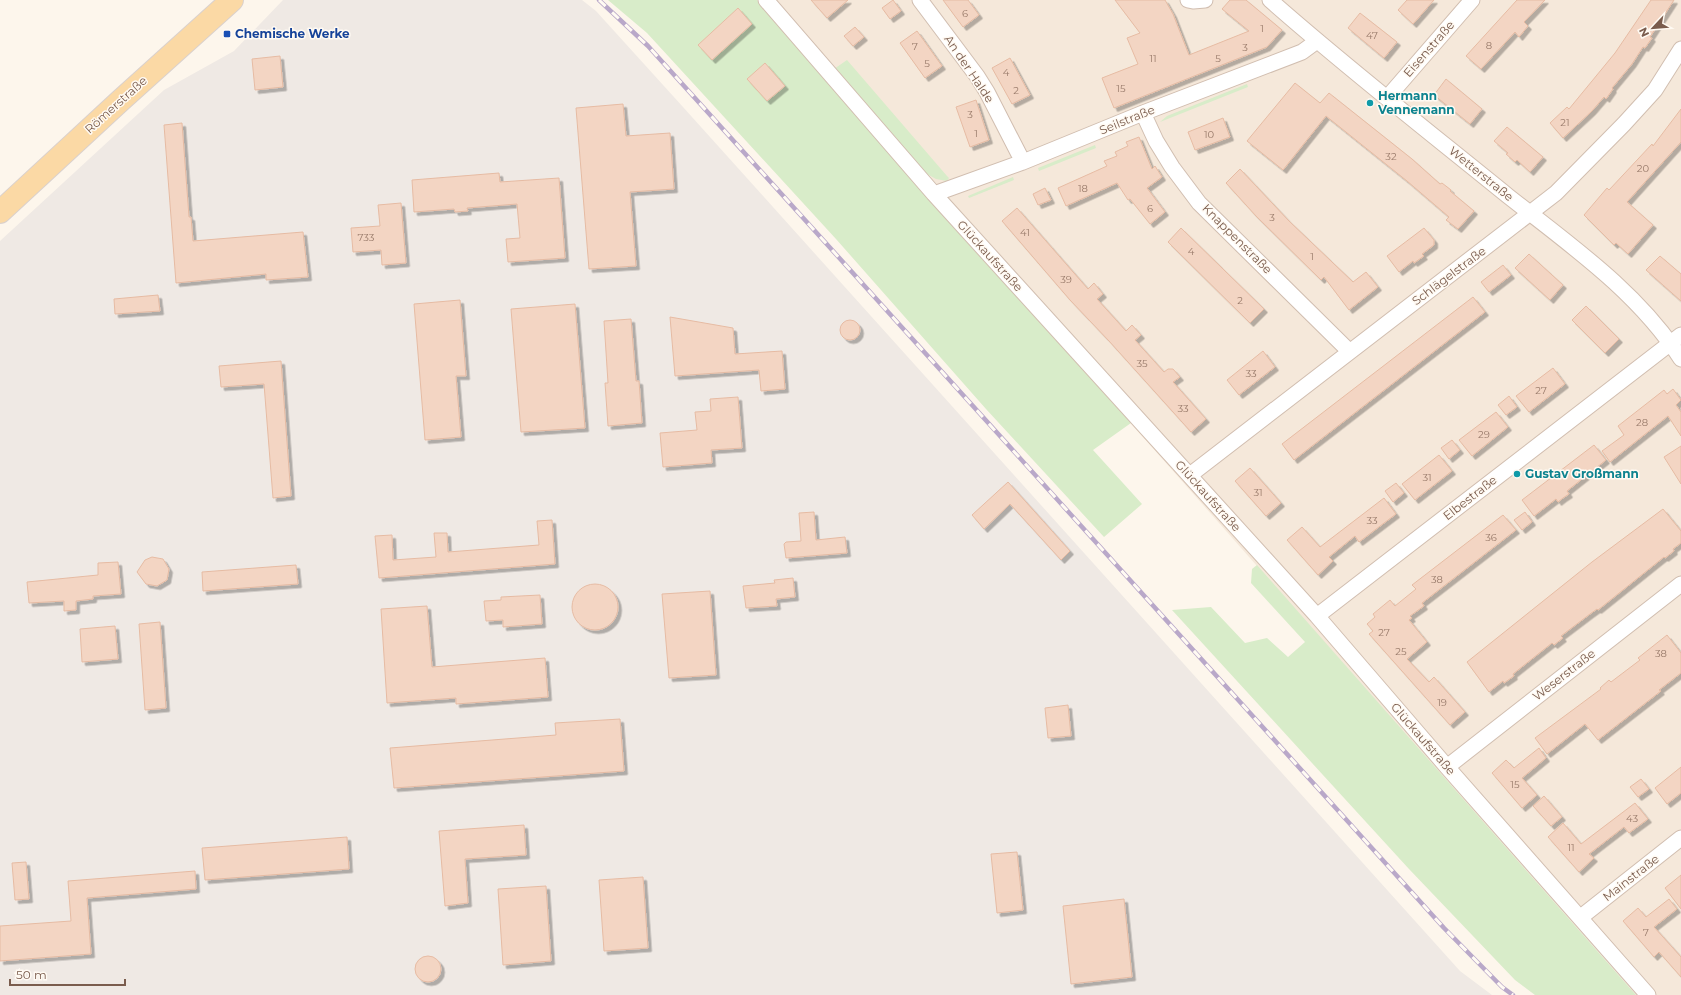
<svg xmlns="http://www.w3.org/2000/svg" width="1681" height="995" viewBox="0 0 1681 995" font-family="Montserrat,sans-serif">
	<defs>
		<filter id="shadow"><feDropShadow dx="3.5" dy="3.5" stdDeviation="0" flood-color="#0004"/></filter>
	</defs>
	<rect width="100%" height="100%" fill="#fdf6ec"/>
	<path fill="#f5e8da" d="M757,0H1681V995H1636Z"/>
	<path fill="#efe9e4" d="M283,0H582L596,11L683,107L1460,971L1492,995H0V241L164,90L234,51Z"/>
	<path fill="#d8ecc9" d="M608,0H757L1131,423L1093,450L1142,504L1104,537L986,409L836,239L647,33Z
		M847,60L947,176L949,178L947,181L936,179L927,174L834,69Z
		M1247,84L1248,87L1160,122L1167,116Z
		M1095,145L1096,148L1039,171L1038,168Z
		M1013,177L1014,180L969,198L968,196Z
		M1257,565L1636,995H1535L1515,980L1409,869L1172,610L1211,607L1245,643L1267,638L1288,657L1305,642L1251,583L1252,569Z"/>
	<path fill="#f3d5c3" stroke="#e6bba3" filter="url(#shadow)" d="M811,0H848L827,18Z
		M893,0L901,11L890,19L882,8Z
		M943,0H968L979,15L963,27Z
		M1115,0H1165L1173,14L1189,55L1249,31L1222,9L1230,0H1246L1282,30L1267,47L1114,108L1102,78L1138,64L1127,38L1140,33Z
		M1407,0H1434L1413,24L1398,10Z
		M1517,0H1545L1524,22L1528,26L1519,37L1515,32L1481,69L1466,56Z
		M1651,0H1674L1650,37L1652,38L1645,48L1643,47L1632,64L1612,88L1613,89L1606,99L1604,97L1592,111L1563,138L1550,123L1567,107L1569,109L1615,53Z
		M738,8L752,24L712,60L698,45Z
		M1360,13L1397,42L1384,58L1348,28Z
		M855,27L864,37L853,46L844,36Z
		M917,31L942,66L925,78L900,43Z
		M280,56L283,87L255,90L252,59Z
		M1010,58L1030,95L1012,104L992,68Z
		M765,63L785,86L767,101L747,79Z
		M1446,79L1482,109L1470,124L1434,95Z
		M1295,83L1320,103L1329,93L1412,159L1440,184L1442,183L1451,190L1450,191L1474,211L1458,229L1446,220L1449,217L1407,181L1326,116L1283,170L1247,141Z
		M976,100L989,140L970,147L956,107Z
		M623,104L626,136L670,133L674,189L630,192L636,266L589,269L576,108Z
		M1681,109V142L1627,202L1653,225L1628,254L1616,243L1614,245L1584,215L1607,188L1609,190L1652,144L1653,146Z
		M1223,118L1230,137L1195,150L1188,132Z
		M182,123L189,217H191L193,241L303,232L308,277L266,280V274L176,283L164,125Z
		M1507,127L1543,157L1530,172L1517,160L1515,162L1506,154L1508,153L1494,141Z
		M1139,137L1152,169L1155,166L1162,177L1147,188L1165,212L1150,224L1130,199L1128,200L1117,183L1066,206L1058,188L1107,166L1104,161L1117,156L1115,152L1128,146L1126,142Z
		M1240,169L1289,221L1353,282L1366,272L1378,287L1349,310L1324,277L1321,280L1256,216L1226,183Z
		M499,173L500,182L559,178L565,258L508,262L506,239L520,238L517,204L467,208L468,211L455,212L454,209L414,212L412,180Z
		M1045,188L1051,200L1038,205L1033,194Z
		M401,203L406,263L382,265L381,250L353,252L351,228L380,226L378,205Z
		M1017,208L1088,289L1094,283L1103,294L1097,299L1126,331L1132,325L1141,335L1135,340L1164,372L1168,369H1173L1180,377L1173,382L1206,419L1191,432L1109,341L1070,300L1002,221Z
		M1181,228L1264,309L1250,323L1168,242Z
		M1424,228L1434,240V245L1422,254L1424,256L1414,263L1413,261L1399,272L1387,256Z
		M1529,254L1563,285L1550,300L1515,268Z
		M1660,256L1681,274V301L1646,270Z
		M1503,265L1511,275L1489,292L1481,282Z
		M158,295L160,311L115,314L114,299Z
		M1473,297L1485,312L1294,460L1282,444Z
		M460,300L466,376H456L461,437L425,440L414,304Z
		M575,304L585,428L521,432L511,309Z
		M1586,306L1619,339L1605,353L1572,320Z
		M670,317L733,328L735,354L782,351L785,389L761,391L759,370L675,376Z
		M631,319L636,381H639L642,423L608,426L605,383H608L604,321Z
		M840 330a10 10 0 1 1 20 0a10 10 0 1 1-20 0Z
		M1263,351L1275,367L1239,395L1227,380Z
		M281,361L291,496L273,498L264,384L221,387L219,366Z
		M1553,368L1565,384L1529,412L1516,396Z
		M1673,389L1681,400L1676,405L1681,412V436L1668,416L1610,462L1602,451L1624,435L1618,426L1664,390L1667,394Z
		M1509,396L1517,407L1506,415L1498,405Z
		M738,397L742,448L711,450L712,463L663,467L660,433L697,430L695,412L711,411L710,399Z
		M1496,412L1508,427L1472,456L1459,440Z
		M1452,440L1460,450L1449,459L1441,448Z
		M1594,445L1606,460L1567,491L1569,494L1563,498L1558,502L1556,499L1534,516L1522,500Z
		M1681,446V484L1664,457Z
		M1439,455L1452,471L1415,500L1402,484Z
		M1250,468L1281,503L1266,516L1235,481Z
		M1008,482L1070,551L1061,560L1010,504L984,529L972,515Z
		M1396,483L1404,493L1393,502L1385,491Z
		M1384,498L1396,514L1359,542L1355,536L1329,557L1333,561L1318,575L1287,540L1302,527L1320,547Z
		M1663,509L1681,531V543L1673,549L1674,551L1665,558L1664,557L1598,610L1597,609L1590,614L1561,636L1563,638L1554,645L1552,643L1513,674L1514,676L1504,683L1503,681L1489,692L1467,662L1592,562Z
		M814,512L816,540L845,537L847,553L786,558L784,544L786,542L801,541L799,513Z
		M1525,512L1532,522L1522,530L1514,520Z
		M1503,515L1516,530L1422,603L1424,606L1410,616L1412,618L1409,620L1427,642L1407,659L1429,682L1434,677L1465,712L1450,725L1369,634L1373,631L1367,624L1375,617L1373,614L1390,600L1395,606L1416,589L1412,585Z
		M552,520L555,564L379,578L375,536L392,535L393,560L436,557L434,533H447L448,552L539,545L537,521Z
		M152,557L163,559L169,569L167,580L157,586L146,584L137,572L145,560Z
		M118,562L121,594L93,596V599L76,601V610L64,611V601L29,603L27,582L98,575V563Z
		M296,565L298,584L203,591L202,572Z
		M793,578L795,597L776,599L777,606L746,608L743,586L775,583L774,580Z
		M572 607a23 23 0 1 1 46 0a23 23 0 1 1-46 0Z
		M710,591L716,675L669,678L662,594Z
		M540,595L542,624L503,627V620L486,621L484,601L501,600V597Z
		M427,606L432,667L545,658L548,697L456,704V698L387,703L381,609Z
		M160,622L166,708L145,710L139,624Z
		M115,626L118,659L82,662L80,629Z
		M1667,635L1681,653V673L1659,690L1661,691L1598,740L1585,724L1547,754L1535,738L1601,689L1600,688L1609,680L1611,682L1640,660L1638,658Z
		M1068,705L1071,736L1048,738L1045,708Z
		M620,719L624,771L394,788L390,748L556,735L555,723Z
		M1539,748L1546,758L1522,778L1537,795L1522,808L1492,773L1506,760L1514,768Z
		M1681,767V793L1667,804L1655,788Z
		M1641,779L1649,789L1638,797L1630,787Z
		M1544,796L1562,817L1551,826L1533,806Z
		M1635,803L1648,819L1629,833L1624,827L1589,854L1594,858L1579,872L1548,837L1563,823L1581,844Z
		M524,825L526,855L465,859L468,903L445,906L439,831Z
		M347,837L349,869L205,880L202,848Z
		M1017,852L1023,910L997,913L991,854Z
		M26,862L29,899L15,900L12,863Z
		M195,871L196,889L87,898L91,954L0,961V926L71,921L68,881Z
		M1681,875V909L1665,888Z
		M643,877L648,948L604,951L599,880Z
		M546,886L551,961L503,965L498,889Z
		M1124,899L1132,977L1071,984L1063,906Z
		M1669,899L1677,909L1654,927L1681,957V977L1659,952L1654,957L1623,921L1638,908L1646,917Z
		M415 969a13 13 0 1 1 26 0a13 13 0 1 1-26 0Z"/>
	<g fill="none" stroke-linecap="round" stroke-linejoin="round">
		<defs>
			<path id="street" d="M766,0L934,194L1317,616L1447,767L1648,995
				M920,0L977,76L987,92L1023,162
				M1188,0L1193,1L1205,0
				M1270,0C1347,68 1428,131 1508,196C1570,245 1638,292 1681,359
				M1387,98L1472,0
				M1143,113L1156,141L1172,167L1199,203L1349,351
				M934,194L1023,162L1143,113L1302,52L1317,41
				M1190,475L1556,193L1624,124L1655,90L1681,49
				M1317,616L1681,335
				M1447,767L1681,584
				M1581,917L1681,838"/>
			<path id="primary" d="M0,212L120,101L232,0"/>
		</defs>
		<use href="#street" stroke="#d1beb0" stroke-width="17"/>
		<use href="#primary" stroke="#dad1cd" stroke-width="24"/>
		<use href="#street" stroke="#fff" stroke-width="15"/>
		<use href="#primary" stroke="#fbd9a5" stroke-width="22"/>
		<defs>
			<path id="rail" d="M599,0L648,46L1444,928L1502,987L1513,995"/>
		</defs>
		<use href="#rail" stroke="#b9a8c9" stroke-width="4.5"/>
		<use href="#rail" stroke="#fffaf3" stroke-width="3" stroke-dasharray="9" stroke-linecap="butt"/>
	</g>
	<rect fill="#1a4fb4" stroke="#fffaf3" stroke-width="1.5" x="223" y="30" width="8" height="8" rx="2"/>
	<g fill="#0f9aa8" stroke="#fffaf3" stroke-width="1.5">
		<circle cx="1370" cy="103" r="4"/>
		<circle cx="1517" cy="474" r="4"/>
	</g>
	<g text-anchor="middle" stroke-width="3" stroke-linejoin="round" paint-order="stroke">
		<g font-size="10" fill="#987a6a">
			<text x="965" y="17">6</text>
			<text x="1262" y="32">1</text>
			<text x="1372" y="39">47</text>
			<text x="1489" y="49">8</text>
			<text x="915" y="50">7</text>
			<text x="1245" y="51">3</text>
			<text x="1153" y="62">11</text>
			<text x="1218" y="62">5</text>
			<text x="927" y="67">5</text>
			<text x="1006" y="76">4</text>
			<text x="1121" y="92">15</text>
			<text x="1016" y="94">2</text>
			<text x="970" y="118">3</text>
			<text x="1565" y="126">21</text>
			<text x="976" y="137">1</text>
			<text x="1209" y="138">10</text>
			<text x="1391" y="160">32</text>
			<text x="1643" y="172">20</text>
			<text x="1083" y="192">18</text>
			<text x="1150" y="212">6</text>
			<text x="1272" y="221">3</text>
			<text x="1025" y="236">41</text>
			<text x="366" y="241">733</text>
			<text x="1191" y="255">4</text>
			<text x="1312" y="260">1</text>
			<text x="1066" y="283">39</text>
			<text x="1240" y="304">2</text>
			<text x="1142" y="367">35</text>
			<text x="1251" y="377">33</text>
			<text x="1541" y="394">27</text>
			<text x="1183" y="412">33</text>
			<text x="1642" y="426">28</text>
			<text x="1484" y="438">29</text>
			<text x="1427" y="481">31</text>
			<text x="1258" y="496">31</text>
			<text x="1372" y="524">33</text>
			<text x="1491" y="541">36</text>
			<text x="1437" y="583">38</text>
			<text x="1384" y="636">27</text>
			<text x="1401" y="655">25</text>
			<text x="1661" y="657">38</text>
			<text x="1442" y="706">19</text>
			<text x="1515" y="788">15</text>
			<text x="1632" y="822">43</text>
			<text x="1571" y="851">11</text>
			<text x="1646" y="936">7</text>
		</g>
		<g font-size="12" font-weight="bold" fill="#164399" stroke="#fffaf3" text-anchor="start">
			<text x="235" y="38">Chemische Werke</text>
		</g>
		<g font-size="12" fill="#7a5c4d" stroke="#fffaf3">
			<text transform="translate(1429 49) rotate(-49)" y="4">Eisenstraße</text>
			<text transform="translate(969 69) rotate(56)" y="4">An der Halde</text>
			<text transform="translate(116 105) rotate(-42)" y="4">Römerstraße</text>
			<text transform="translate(1127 120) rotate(-22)" y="4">Seilstraße</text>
			<text transform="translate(1481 174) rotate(39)" y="4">Wetterstraße</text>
			<text transform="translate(1237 239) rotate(45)" y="4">Knappenstraße</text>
			<text transform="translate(990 256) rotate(48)" y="4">Glückaufstraße</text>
			<text transform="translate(1449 276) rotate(-37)" y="4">Schlägelstraße</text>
			<text transform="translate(1208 496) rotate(48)" y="4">Glückaufstraße</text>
			<text transform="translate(1470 498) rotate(-38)" y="4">Elbestraße</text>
			<text transform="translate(1564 675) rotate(-38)" y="4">Weserstraße</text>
			<text transform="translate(1423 739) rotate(49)" y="4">Glückaufstraße</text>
			<text transform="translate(1631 878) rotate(-38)" y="4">Mainstraße</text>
		</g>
		<g font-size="12" font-weight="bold" fill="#0d838f" stroke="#fffaf3" text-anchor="start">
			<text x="1378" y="100">Hermann<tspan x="1378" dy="14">Vennemann</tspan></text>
			<text x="1525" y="478">Gustav Großmann</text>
		</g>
	</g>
	<g transform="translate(1653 28) rotate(244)" stroke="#fffaf3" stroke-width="3" paint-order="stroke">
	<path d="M0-3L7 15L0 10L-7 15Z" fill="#7a5c4d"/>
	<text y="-6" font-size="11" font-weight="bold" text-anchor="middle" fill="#7a5c4d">N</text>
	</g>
	<path d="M10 979v6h115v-6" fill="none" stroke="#7a5c4d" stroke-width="2"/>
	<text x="16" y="979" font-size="12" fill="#7a5c4d" stroke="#fffaf3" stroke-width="3" paint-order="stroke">50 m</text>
</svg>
